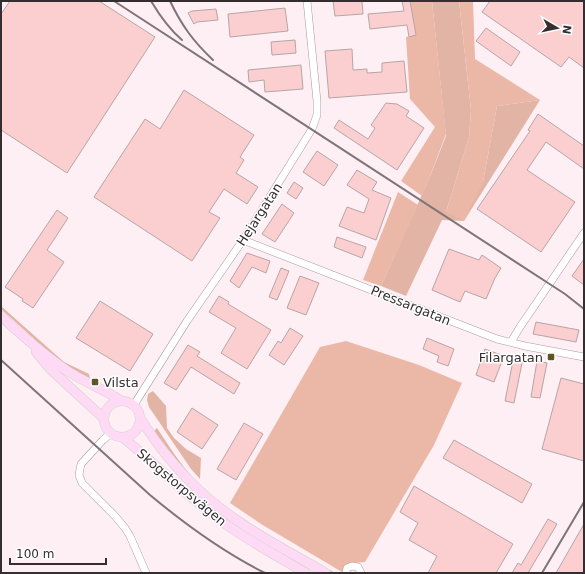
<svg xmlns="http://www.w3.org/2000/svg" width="585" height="574" viewBox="0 0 585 574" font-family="'DejaVu Sans',sans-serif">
	<rect width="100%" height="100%" fill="#feeff4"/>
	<path fill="#e1b4a5" d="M432,1H459L471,110L469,137L446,212L483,182L497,106L540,100L464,221L442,220L406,296L381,286L429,179L446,136Z
		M1,306L64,362L89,374L90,379L89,380L62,363L42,346L1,309Z
		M153,391L166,406L167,428L174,438L186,449L201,458L200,479L191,469L149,407L147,400L148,394Z
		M157,428C169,446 180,464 195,480C204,490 215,498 225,506C260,532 298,551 335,573H331L243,521L202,490L152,433Z"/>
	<path fill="#ebb8a7" d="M410,1H432L446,134L429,179L422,196L401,181L435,127L410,99L406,37L416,35Z
		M459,1H473L475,59L540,100L497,106L483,182L464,221L446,212L469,137L471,110Z
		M398,192L418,205L381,286L363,280Z
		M346,341L419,365L462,383L434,445L365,562C357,563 353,562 345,565L342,572L261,524L230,503L320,347Z"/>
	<path fill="#fbcecf" stroke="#b7a5a5" d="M10,1H99L155,37L67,173L1,130V14Z
		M333,1H362L363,14L335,16Z
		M402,1H410L416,35L409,37L407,25L370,29L368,14L404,11Z
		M490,1H584V68L569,57L561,67L482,12Z
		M285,8L288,31L230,37L228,14Z
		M216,9L218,20L197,22L194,24L188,13L192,11Z
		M486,28L520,52L511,66L476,41Z
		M295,40L296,53L272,55L271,42Z
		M352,49L353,70L367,69V73L382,72V63L404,61L407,92L329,98L325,51Z
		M301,65L303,89L265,92L264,80L249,82L248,70Z
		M184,90L254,135L240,157L244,160L236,173L258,187L247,204L224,189L209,212L220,218L192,261L94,197L145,119L160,129Z
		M386,103L397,104L409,111L406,116L424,128L397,170L334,128L339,120L368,139L375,128L371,125Z
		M538,114L584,146V169L546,142L527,170L575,202L541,252L477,209L530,131L528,130Z
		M317,151L338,165L324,186L303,172Z
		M357,170L377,182L372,190L391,198L376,240L339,226L347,207L364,213L369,199L347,185Z
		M294,182L303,188L296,199L287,193Z
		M282,204L294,213L275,242L262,234Z
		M57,210L68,218L47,250L64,262L33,308L22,301L23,299L5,287Z
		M337,237L366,247L362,258L334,247Z
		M449,249L479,260L482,255L501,268L495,278L486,299L465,291L460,302L432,290Z
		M247,253L270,261L266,273L252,267L239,288L230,281Z
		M584,259V285L572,276Z
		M281,268L289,271L277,300L269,297Z
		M300,276L319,283L306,315L287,308Z
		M219,296L229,302L228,304L271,330L247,369L221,353L236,328L209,312Z
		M100,301L153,334L130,371L76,338Z
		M536,322L579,330L576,342L533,334Z
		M290,328L303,336L284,365L269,355L278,341L281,343Z
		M427,338L454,349L448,366L437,362L439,356L423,349Z
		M188,345L200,352L197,356L240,383L234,394L191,367L176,390L164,383Z
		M485,349L504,356L494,382L476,375Z
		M514,356L523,358L514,403L505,401Z
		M537,361L547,363L540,398L531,397Z
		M561,378L584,384V461L542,449Z
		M192,408L218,425L202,449L177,432Z
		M244,423L263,434L236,480L217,469Z
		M454,440L532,484L522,503L443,458Z
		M414,486L513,544L496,573H428L437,556L409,540L418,523L400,512Z
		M548,519L557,524L528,573H512L518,563L521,565Z
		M584,524V573H556Z"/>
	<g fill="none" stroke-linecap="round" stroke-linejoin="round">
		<defs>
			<path id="minor" d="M243,240L497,339L525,346L584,357
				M511,342L520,327L584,233
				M134,406L137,400L187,321L243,240L312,129L317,115V101L307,1
				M111,433L103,440L81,464L80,469L79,475L82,483L115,516L125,528L130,536L146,573
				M346,573L347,568L352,566L358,567L361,573"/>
			<path id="major" d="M1,316C21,335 41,352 63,368C81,381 102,388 120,400
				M36,352L50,369L98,413L104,419
				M104 419a18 18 0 1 1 36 0a18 18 0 1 1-36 0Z
				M140,418C159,448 182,476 209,499C244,529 286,550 326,573
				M122,437C148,457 172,482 198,503C231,531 268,551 306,573"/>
		</defs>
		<use href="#minor" stroke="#ac9ba1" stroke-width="8"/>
		<use href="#major" stroke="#d3d1d1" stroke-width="10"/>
		<use href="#minor" stroke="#fff" stroke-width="7"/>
		<use href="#major" stroke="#fedaf5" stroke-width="9"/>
		<path stroke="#7f7578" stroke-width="2" d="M114,1L565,294L584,309
			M151,1C160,16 169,29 182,40
			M170,1C182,26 193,41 213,60
			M1,360L150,495C186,525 223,552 265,573
			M542,573L584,502"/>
	</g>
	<g fill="#5e5723" stroke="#fff" stroke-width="1.5">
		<rect x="547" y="353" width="8" height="8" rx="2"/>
		<rect x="91" y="378" width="8" height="8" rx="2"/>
	</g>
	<g text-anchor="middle" stroke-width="3" stroke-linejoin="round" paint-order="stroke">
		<g font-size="13" fill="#352e30" stroke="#fff">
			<text transform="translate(259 214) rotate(-57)" y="5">Hejargatan</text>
			<text transform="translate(411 305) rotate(22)" y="5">Pressargatan</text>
			<text transform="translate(182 487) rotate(40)" y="5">Skogstorpsvägen</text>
		</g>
		<g font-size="13" fill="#352e30" stroke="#fff" text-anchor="end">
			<text x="543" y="362">Filargatan</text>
			<text x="103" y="387" text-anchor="start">Vilsta</text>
		</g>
	</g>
	<rect width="585" height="574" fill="none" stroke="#352e30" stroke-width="4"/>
	<g transform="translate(557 28) rotate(99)" stroke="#ffffff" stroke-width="3" paint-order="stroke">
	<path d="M0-3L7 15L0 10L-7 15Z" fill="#352e30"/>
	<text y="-6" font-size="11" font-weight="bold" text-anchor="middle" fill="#352e30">N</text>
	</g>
	<path d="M10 558v6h96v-6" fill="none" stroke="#352e30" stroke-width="2"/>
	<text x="16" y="558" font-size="12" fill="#352e30" stroke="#ffffff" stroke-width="3" paint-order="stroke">100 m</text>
</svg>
